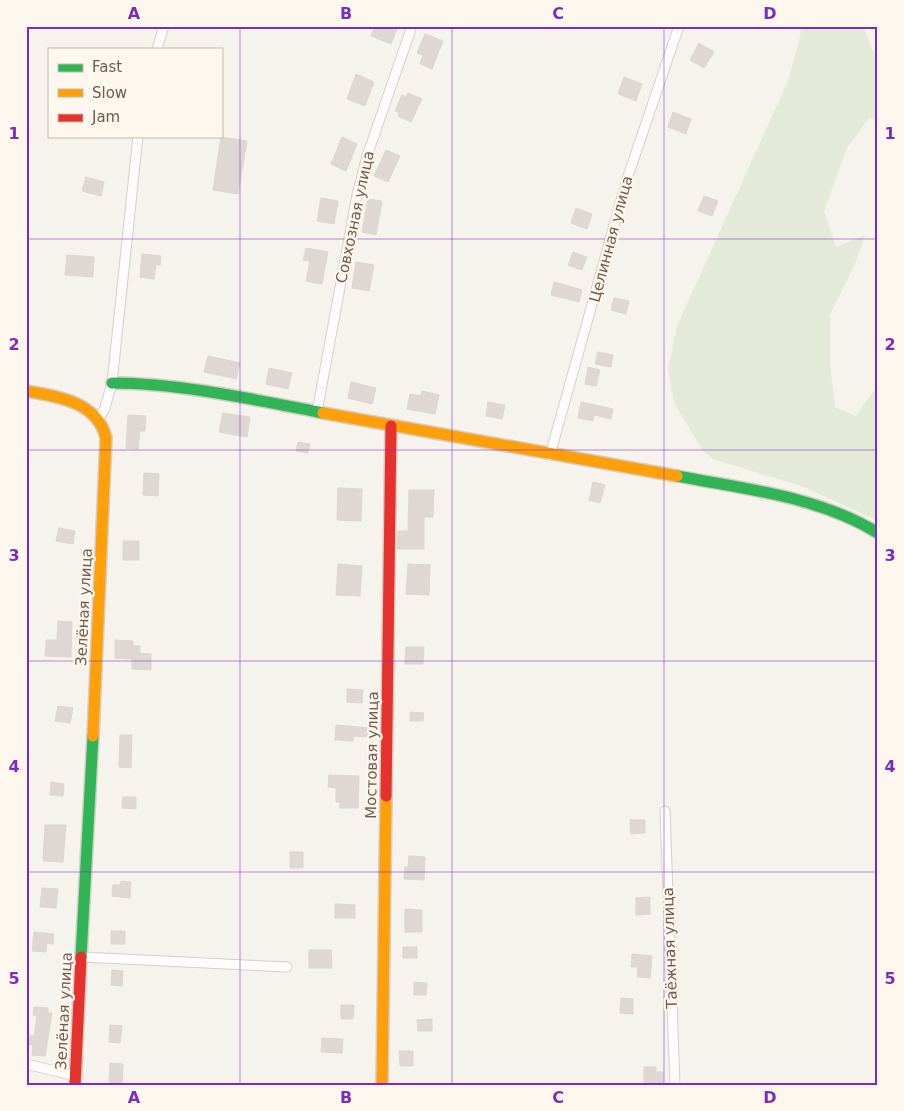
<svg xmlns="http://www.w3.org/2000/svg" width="904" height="1111" viewBox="0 0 904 1111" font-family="'DejaVu Sans',sans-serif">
	<rect width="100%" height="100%" fill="#f6f2ec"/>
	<path fill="#e3ebd8" d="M801,26H863L873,51L878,54V120L869,118L847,148L824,211L836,247L865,235L855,264L830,315V363L835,407L856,416L878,385V521L804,487L713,459L703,451L674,403L668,368L677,326L788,81L800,37Z"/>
	<path fill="#dfd8d2" stroke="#ded5cf" d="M375,26H398L391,44L371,36Z
		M425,34L443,41L432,69L420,64L423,55L417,53Z
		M699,43L714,52L704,68L690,60Z
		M356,74L374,82L365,106L347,99Z
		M624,77L642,84L636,101L618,94Z
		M408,93L422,99L411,122L398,116L399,113L395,111L402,95L406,97Z
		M673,112L691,119L686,134L668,127Z
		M221,137L247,141L238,194L213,190Z
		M342,137L357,144L346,171L331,164Z
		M386,150L400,156L388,182L374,176Z
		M86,177L104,182L101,196L82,191Z
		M704,196L718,201L712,216L698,211Z
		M321,198L338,201L334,224L317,221Z
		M368,199L382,201L376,235L362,232Z
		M576,208L592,214L587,229L571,223Z
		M306,248L328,252L322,284L306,281L310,261L303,260Z
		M573,252L587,257L582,270L568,265Z
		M142,254L161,256L160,265H156L154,279L140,277Z
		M67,255L94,257L93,277L65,275Z
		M356,262L374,265L369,291L352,288Z
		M554,282L582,290L579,302L551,295Z
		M614,298L629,301L626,314L611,310Z
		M598,352L613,355L611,367L595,364Z
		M208,356L240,363L236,379L204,372Z
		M588,367L600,370L596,386L585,384Z
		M269,368L292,373L288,389L266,384Z
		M351,382L376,388L372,404L348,398Z
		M422,391L439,395L435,414L407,409L410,394L421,396Z
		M488,402L505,405L502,419L486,416Z
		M581,402L613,409L611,419L594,415L593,421L578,418Z
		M223,413L250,417L247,437L219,432Z
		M128,415L146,416L145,431H140L138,449L126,448Z
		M298,442L310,444L308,453L296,451Z
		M144,473L159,474L158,496L143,495Z
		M593,482L605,485L600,503L589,500Z
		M338,488L362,489L361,521L337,520Z
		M409,490H434L433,517H424V549H397L398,531H408Z
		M59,528L75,531L73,544L56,541Z
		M123,541H139V560H123Z
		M338,564L362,566L360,596L336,595Z
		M408,564L430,565L429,595L406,594Z
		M58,621L72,622L71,657L45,656L46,640H57Z
		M115,640L133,641V646H140V653L151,654V670L132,669V659L115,658Z
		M406,647H424L423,664H405Z
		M347,689L363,690L362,703L347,702Z
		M58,706L73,708L70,723L55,721Z
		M410,712L424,713L423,721H410Z
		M336,725L369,728L368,737L354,736L353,741L335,740Z
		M120,735H132L131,768L119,767Z
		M329,775L359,776L358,808H340V802H336V788L328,787Z
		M51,782L64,784L63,796L50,795Z
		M123,797H136V809L122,808Z
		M630,820H645V833L631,834Z
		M45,825H66L63,862L43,861Z
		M290,852H303V868H290Z
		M409,856L425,857L424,880L404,879L405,867H408Z
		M121,881L131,882L130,898L112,896L113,885H120Z
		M42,888L58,889L56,908L40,907Z
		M650,897V914L636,915V898Z
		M335,904L355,905V918H335Z
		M405,909L422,910V932H405Z
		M111,931H125V944H111Z
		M34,932L54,934L53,944L47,943L46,952L32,951Z
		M403,947H417V958H403Z
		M309,950H331L332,968H309Z
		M632,954L652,956L650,978L637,977L638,967H631Z
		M112,970L123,971L122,986L111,985Z
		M414,982L427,983L426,995H414Z
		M621,998L633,999V1014L620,1013Z
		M341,1005H354L353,1019H341Z
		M34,1007L48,1008V1013H52L45,1056L32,1055L33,1045H29L30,1036H34L37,1016L33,1015Z
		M432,1019V1031H418L417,1020Z
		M110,1025L122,1026L120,1043L109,1042Z
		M322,1038L343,1039L342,1053L321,1052Z
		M399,1051H413V1066H400Z
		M110,1063L123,1064L122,1085H109Z
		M644,1067H656V1072H663V1084L644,1085Z"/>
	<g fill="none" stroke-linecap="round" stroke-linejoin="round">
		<defs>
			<path id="street" d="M157,49L164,26
				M317,412L357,195L367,156L412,26
				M98,420L105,408L112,383L138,136
				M550,455L627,179L679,26
				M665,811L675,1085
				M82,957L287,967
				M26,1064L76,1076"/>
			<path id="fast" d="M112,383C180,383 256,400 323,413
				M677,476C744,489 818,496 878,533
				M81,957L93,736"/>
			<path id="slow" d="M26,391C57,396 98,402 106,438L93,736
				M323,413L677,476
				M382,1085L386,796"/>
			<path id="jam" d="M386,796L391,426
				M75,1085L81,957"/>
		</defs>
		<use href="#street" stroke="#d5cfca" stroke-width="11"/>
		<use href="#fast" stroke="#d4cec8" stroke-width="14"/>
		<use href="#slow" stroke="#d4cec8" stroke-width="14"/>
		<use href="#jam" stroke="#d4cec8" stroke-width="14"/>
		<use href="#street" stroke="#fefdfc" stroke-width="9"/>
		<use href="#fast" stroke="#30b455" stroke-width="11"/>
		<use href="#slow" stroke="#ff9f0a" stroke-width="11"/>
		<use href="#jam" stroke="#e5322d" stroke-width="11"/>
	</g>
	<path fill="none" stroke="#7b2cbf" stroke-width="1" stroke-opacity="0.55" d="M240,26V1085M452,26V1085M664,26V1085M26,239H878M26,450H878M26,661H878M26,872H878"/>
	<g text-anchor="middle" stroke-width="4.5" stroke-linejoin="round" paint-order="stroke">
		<g font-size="15" fill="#705b4f" stroke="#fdf7ee">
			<text transform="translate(355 217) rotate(-78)" y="5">Совхозная улица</text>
			<text transform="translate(611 239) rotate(-75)" y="5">Целинная улица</text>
			<text transform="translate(84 607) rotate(-87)" y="5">Зелёная улица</text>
			<text transform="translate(372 755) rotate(-89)" y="5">Мостовая улица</text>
			<text transform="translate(670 948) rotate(-92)" y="5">Таёжная улица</text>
			<text transform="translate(64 1011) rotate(-87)" y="5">Зелёная улица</text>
		</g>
	</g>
	<rect width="904" height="1111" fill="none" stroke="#fdf7ee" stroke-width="55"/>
	<rect x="48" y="48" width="175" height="90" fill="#fdf7ee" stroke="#c5b9ae"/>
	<rect x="58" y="64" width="25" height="8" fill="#30b455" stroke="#c5b9ae"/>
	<text x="92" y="72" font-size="15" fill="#705b4f">Fast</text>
	<rect x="58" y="89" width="25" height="8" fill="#ff9f0a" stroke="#c5b9ae"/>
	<text x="92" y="98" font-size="15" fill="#705b4f">Slow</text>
	<rect x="58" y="114" width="25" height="8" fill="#e5322d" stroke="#c5b9ae"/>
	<text x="92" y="122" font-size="15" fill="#705b4f">Jam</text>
	<rect x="28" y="28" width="848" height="1056" fill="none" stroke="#7b2cbf" stroke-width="2"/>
	<g font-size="16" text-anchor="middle" font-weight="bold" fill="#7b2cbf">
		<text x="134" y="19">A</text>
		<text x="346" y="19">B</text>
		<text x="558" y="19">C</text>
		<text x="770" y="19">D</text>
		<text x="14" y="139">1</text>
		<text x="890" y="139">1</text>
		<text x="14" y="350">2</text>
		<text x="890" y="350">2</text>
		<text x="14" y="561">3</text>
		<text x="890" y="561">3</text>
		<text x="14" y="772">4</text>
		<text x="890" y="772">4</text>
		<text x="14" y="984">5</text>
		<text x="890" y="984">5</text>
		<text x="134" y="1103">A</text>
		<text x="346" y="1103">B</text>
		<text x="558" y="1103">C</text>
		<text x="770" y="1103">D</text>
	</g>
</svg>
